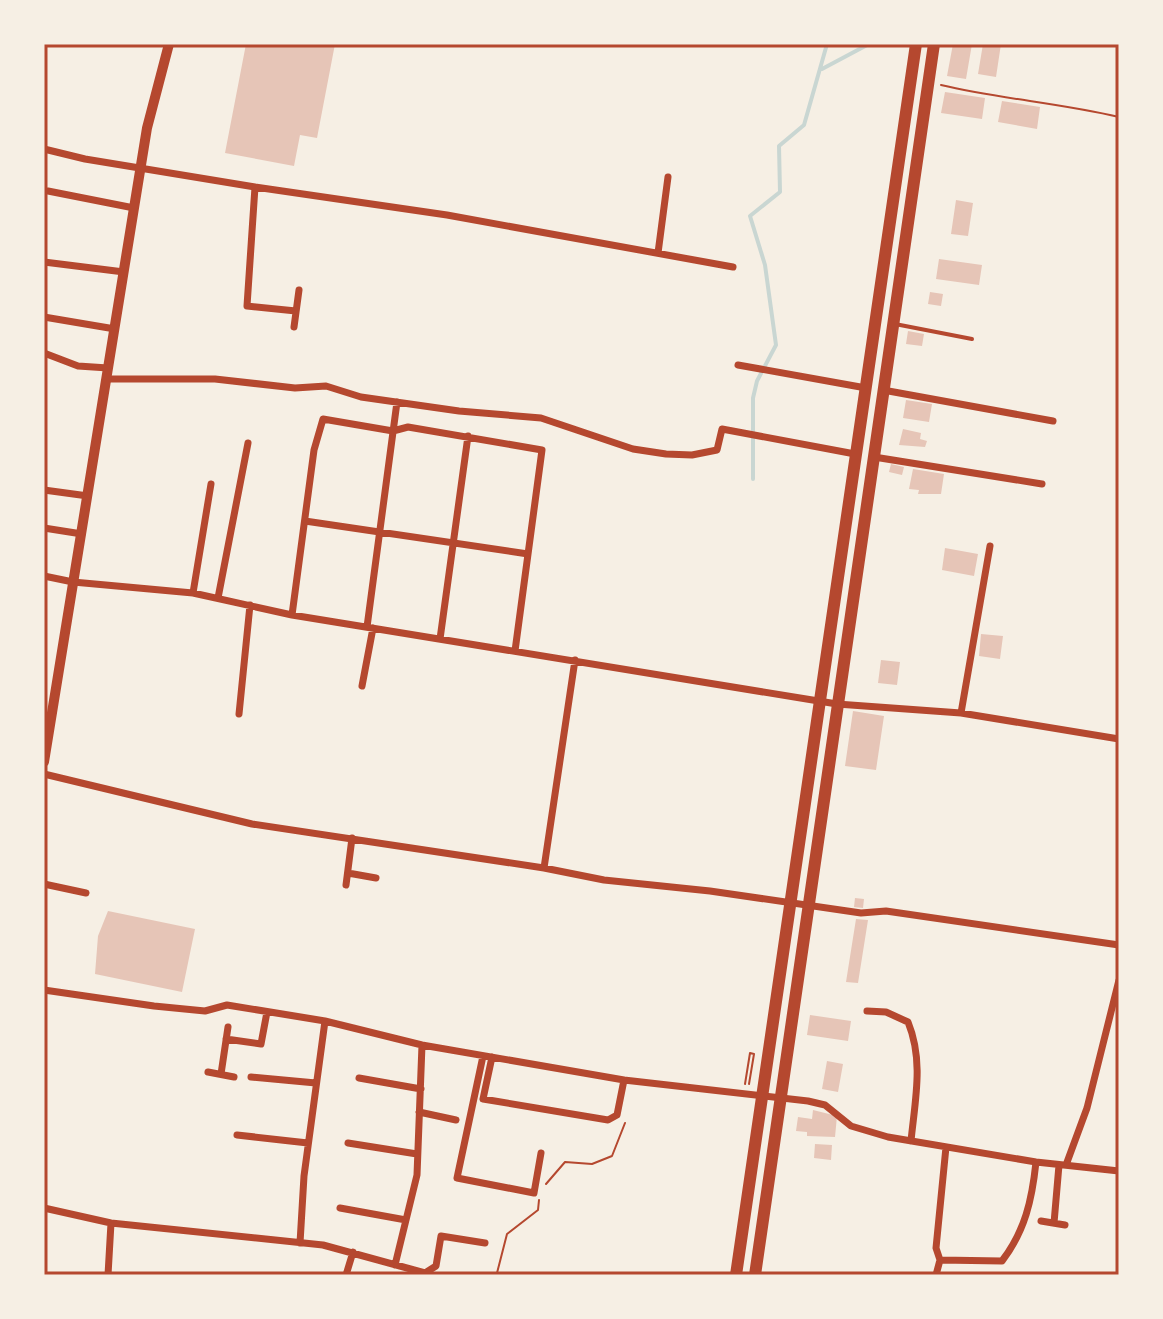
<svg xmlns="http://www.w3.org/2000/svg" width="1163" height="1319" viewBox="0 0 1163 1319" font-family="Ubuntu,sans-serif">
	<rect width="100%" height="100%" fill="#f6efe4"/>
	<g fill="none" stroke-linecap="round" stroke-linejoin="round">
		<path stroke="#c9d6d2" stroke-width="4" d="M822,69L869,44
			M753,479V398L757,381L776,345L765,265L750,216L780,192L779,146L804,125L827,44"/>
	</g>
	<path fill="#e6c5b7" d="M246,44H335L317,138L300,135L294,166L225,153Z
		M953,44H972L966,79L947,76Z
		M983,44H1001L996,77L978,74Z
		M945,92L985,98L982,119L941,113Z
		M1002,101L1040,107L1037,129L998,122Z
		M956,200L973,203L968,236L951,234Z
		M939,259L982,265L979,285L936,279Z
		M930,292L943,294L941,306L928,304Z
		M908,331L924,334L922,346L906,344Z
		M906,400L932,404L929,422L903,418Z
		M903,429L921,433L920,439L927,441L925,447L899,445Z
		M891,464L904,467L902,475L889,472Z
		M913,469L944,474L941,494H918L919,490L909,489Z
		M945,548L978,554L974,576L942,570Z
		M981,634L1003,636L1000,659L979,656Z
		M881,660L900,662L897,685L878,683Z
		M853,711L884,716L876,770L845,766Z
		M855,898L864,899L863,908L854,907Z
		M108,911L195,929L182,992L95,974L98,936Z
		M856,919L868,920L858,983L846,982Z
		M810,1015L851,1021L848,1041L807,1035Z
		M827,1061L843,1064L838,1092L822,1089Z
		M813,1110L837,1116L835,1137L807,1136V1132L796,1131L798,1117L812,1119Z
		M815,1144L832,1145L831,1160L814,1158Z"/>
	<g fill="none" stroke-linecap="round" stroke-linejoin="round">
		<path stroke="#b5482f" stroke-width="2" d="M941,85C1000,99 1060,103 1119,117
			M745,1084L750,1053L754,1054L749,1084
			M546,1184L565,1162L592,1164L612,1156L625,1123
			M441,1275L497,1273L507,1234L538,1210L539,1200"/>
		<path stroke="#b5482f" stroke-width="4" d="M895,324L972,339"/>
		<path stroke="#b5482f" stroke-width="7" d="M44,149L85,159L255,187L247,306L296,311
			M255,187L447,215L733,267
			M48,191L134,208
			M658,253L668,177
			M44,262L124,272
			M44,317L115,329
			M294,327L299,290
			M44,353L78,366L108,368
			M738,365L866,388
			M107,379H215L295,388L326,386L361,397L459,411L541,418L633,449L666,454L692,455L717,450L722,429L855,454
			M883,390L1053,421
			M874,457L1042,484
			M44,490L88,496
			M305,521L528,554
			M44,528L82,534
			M44,576L73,582L193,593L292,615L837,704L961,713L1119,739
			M193,593L211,484
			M218,598L248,443
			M292,615L314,450L323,419L393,431L408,427L542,450L515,651
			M367,627L397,402
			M440,639L468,436
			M362,686L373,628
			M961,713L990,546
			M239,714L250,605
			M44,774L252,824L544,868L604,880L710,891L861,913L886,911L1119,945
			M544,868L575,660
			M348,873L376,878
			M44,884L86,893
			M346,885L352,838
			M44,990L154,1006L205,1011L227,1005L325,1021L422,1045L624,1080L808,1101L825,1105L851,1126L888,1137L1036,1162L1119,1171
			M867,1011L886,1012L908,1022C924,1061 915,1100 911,1141
			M226,1039L261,1044L267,1012
			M483,1056L457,1178L534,1193L541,1153
			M492,1057L483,1099L608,1120L617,1115L624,1080
			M208,1072L234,1077
			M221,1074L228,1027
			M251,1077L316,1083
			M359,1078L421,1089
			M419,1112L456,1120
			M237,1135L308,1143
			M348,1143L417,1154
			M1066,1165L1087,1108L1119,980
			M44,1208L111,1223L323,1245L425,1273L436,1266L441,1236L485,1243
			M340,1208L406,1220
			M1041,1221L1065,1225
			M1054,1223L1059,1165
			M300,1243L304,1176L325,1021
			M940,1260L936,1248L946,1147
			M395,1265L417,1175L422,1045
			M108,1275L111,1223
			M346,1275L353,1252
			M936,1275L940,1260L1002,1261C1025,1231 1032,1200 1036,1162"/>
		<path stroke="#b5482f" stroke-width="10" d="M44,762L147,128L169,44"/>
		<path stroke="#b5482f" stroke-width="12" d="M736,1275L916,44
			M755,1275L934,44"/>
	</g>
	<rect width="1163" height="1319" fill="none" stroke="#f6efe4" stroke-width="92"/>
	<rect x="46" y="46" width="1071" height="1227" fill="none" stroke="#b5482f" stroke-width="3"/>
</svg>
